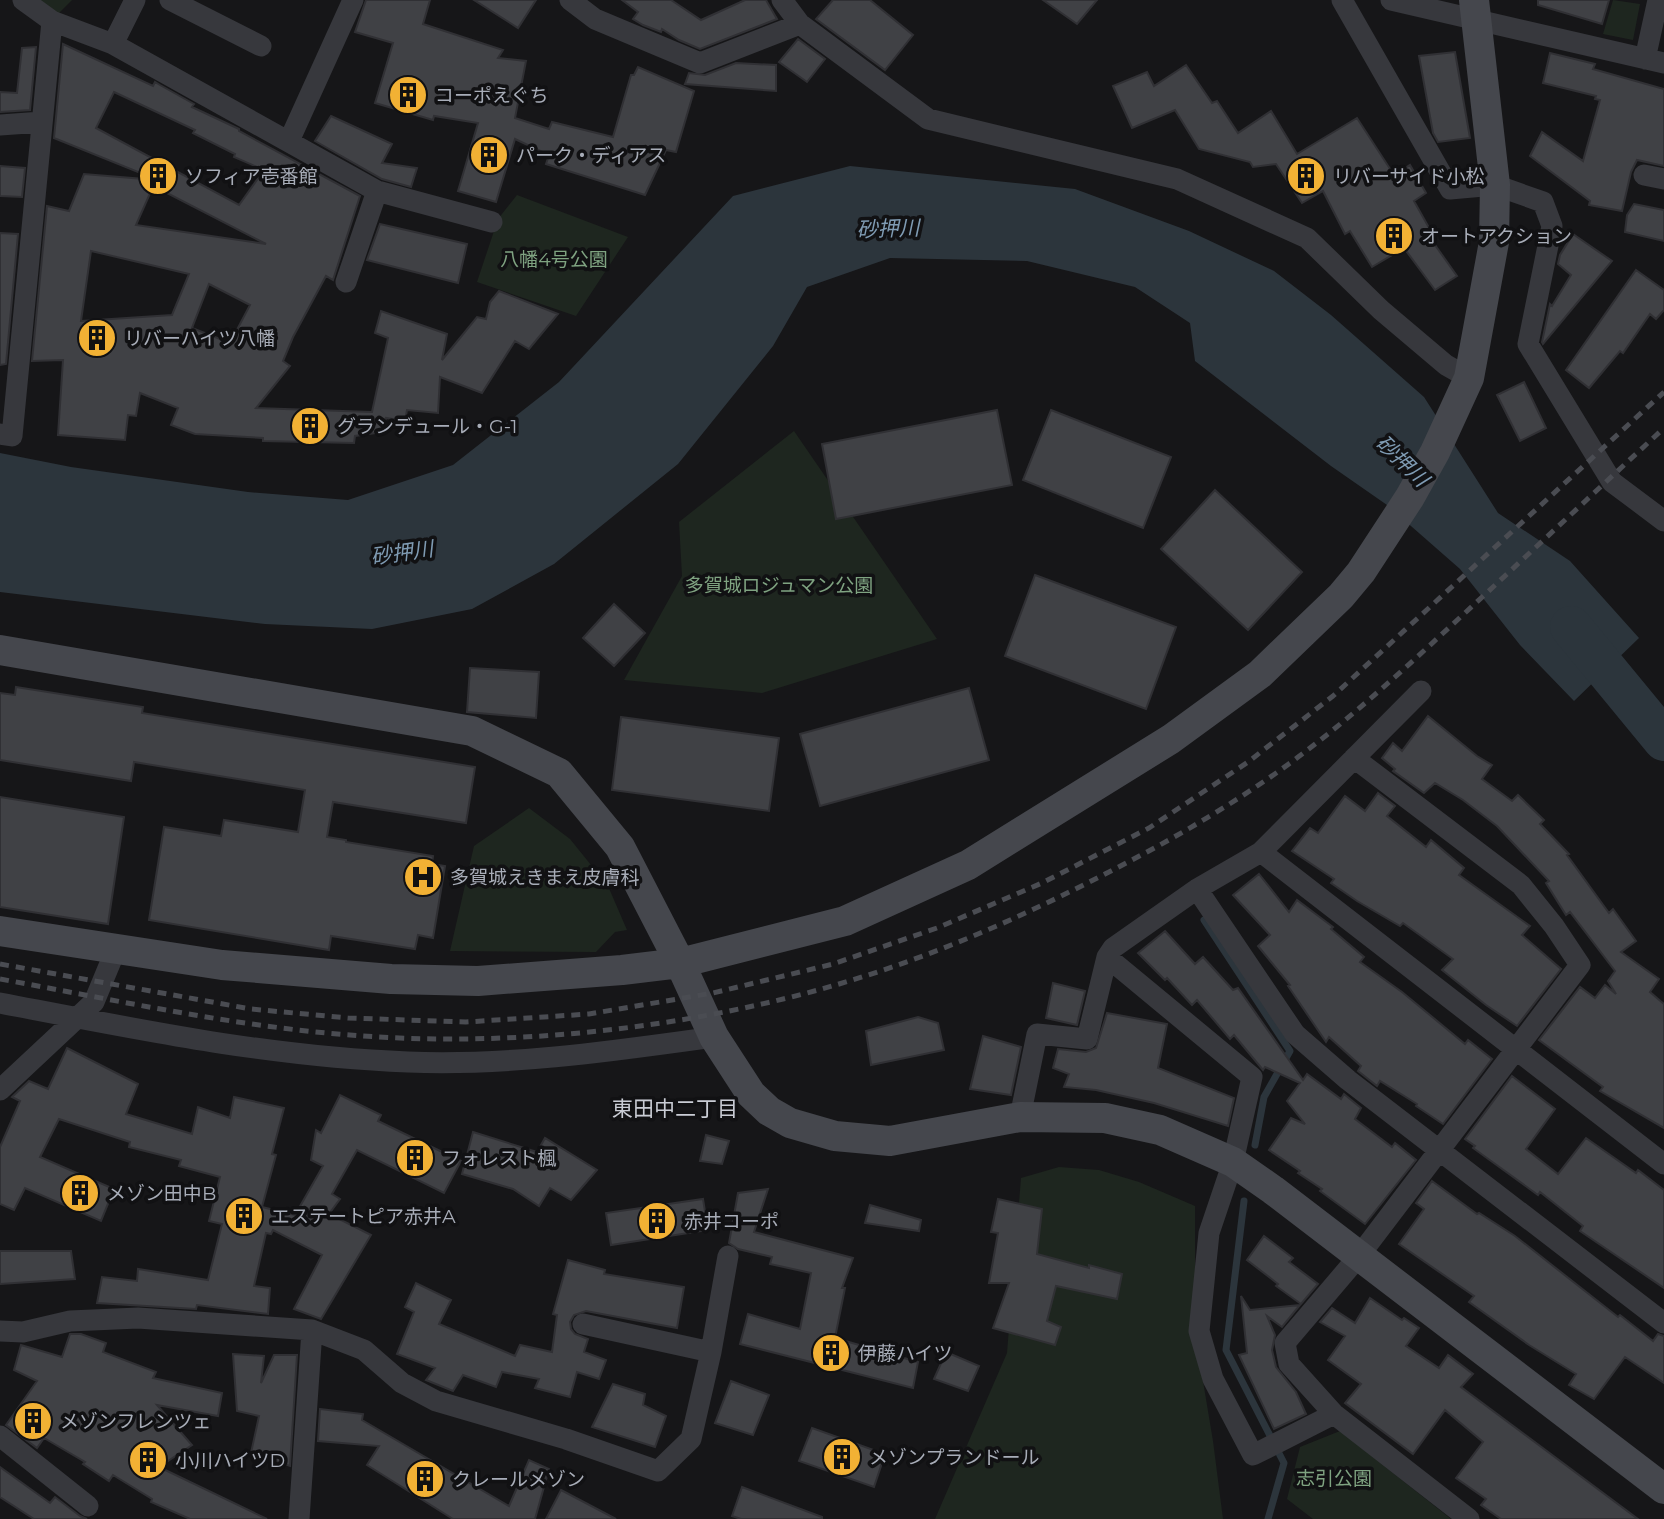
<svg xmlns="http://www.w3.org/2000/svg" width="1664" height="1519" viewBox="0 0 1664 1519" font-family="Montserrat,'Noto Sans JP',sans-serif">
	<rect width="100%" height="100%" fill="#161618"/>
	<path fill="#1e261f" d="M39,0H72L58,14Z
		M1613,0L1640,4L1633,40L1603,34Z
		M517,195L628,237L576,316L477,282L498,219Z
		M794,431L937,639L762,693L624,680L682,576L679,522Z
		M529,808L570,839L608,886L627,930L615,932L596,952L450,951L474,846Z
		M1059,1167L1099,1170L1139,1182L1195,1206V1333L1213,1441L1223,1519H935L1007,1353L1021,1178Z
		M1340,1431L1451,1519H1313L1287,1499L1300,1447Z"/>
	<path fill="#2c353c" d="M850,166L1075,189L1189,231L1274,271L1331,315L1424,397L1498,513L1570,561L1639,638L1574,701L1520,645L1460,569L1387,505L1331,466L1195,361L1190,323L1135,287L1027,261L890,258L807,287L773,346L678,464L554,564L472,609L372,629L265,624L0,592V453L71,467L248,492L348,500L453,465L559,382L733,196Z"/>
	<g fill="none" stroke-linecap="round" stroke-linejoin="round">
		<path stroke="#2c353c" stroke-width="7" d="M1204,920L1290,1051L1264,1097L1255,1145
			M1244,1201L1226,1350L1284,1463L1268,1519"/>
		<path stroke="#2c353c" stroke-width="42" d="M1571,627L1664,740"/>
	</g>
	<path fill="#404145" stroke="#303034" stroke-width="2" fill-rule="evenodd" d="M366,0H430L423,24L503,50L498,58L526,61L515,118L549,129L552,122L613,137L631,75H634L638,67L694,91L676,152L666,150L645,195L546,164L549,155L515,139L496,202L458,191L478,123L434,116L433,120L375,103L393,43L355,32Z
		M474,0H536L518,28Z
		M622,0H671L701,20L745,0H766L777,19L700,49L679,40L662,29L661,32L643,25L633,19L638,12Z
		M833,0H870L913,35L885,70L816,19Z
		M1043,0H1097L1077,24Z
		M1538,0H1609L1602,24L1538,5Z
		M798,39L825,59L807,82L779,62Z
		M63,44L153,86L155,82L160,85L194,104L192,107L239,129V131L360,196L333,280L326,276L293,337L283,361L290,366L256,408L372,412L388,338L375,333L381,311L447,334L442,360L477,317L486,319L490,302L499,291L558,314L529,349L515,341L482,393L440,377L438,413L407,410L405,421L386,418L382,432L355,436L354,443L263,441V438L195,434L171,425L178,408L140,393L136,416L128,415L125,440L58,435L63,360L32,361L47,206L69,211L84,174L156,180L136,225L266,244L161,190L163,182L54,138ZM114,92L195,130L193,133L235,154L234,157L264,170L239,205L96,128ZM91,251L189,274L172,315L81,321ZM209,284L250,305L230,343L192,328Z
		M36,47L30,110L0,112V92L17,93L22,48Z
		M1455,52L1470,138L1438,142L1433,133L1419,56Z
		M1550,53L1595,64L1593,69L1664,89V166L1637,160L1631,172L1622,211L1589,205L1590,201L1530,156L1542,132L1583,161L1600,100L1595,99L1596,96L1543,83Z
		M736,63L776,65V91L685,84L689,73L705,75Z
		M1186,65L1212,103L1217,101L1238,133L1271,111L1297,154L1357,118L1394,175L1410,165L1426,193L1414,201L1432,233L1428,235L1457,276L1435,290L1404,248L1372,267L1350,231L1345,234L1323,191L1302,203L1276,164L1253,167L1250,162L1199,149L1175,110L1132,128L1113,86L1147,72L1154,86Z
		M331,116L392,144L382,163L417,168L411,187L382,179L315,141Z
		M0,166L25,168L22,197L0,196Z
		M1634,204L1664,210V241L1625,232L1627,215Z
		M380,224L467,244L458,283L367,260Z
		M0,233L18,234L6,364L0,365Z
		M1573,234L1612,261L1543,344L1542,342L1550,304L1552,306L1571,275L1558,264L1560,255Z
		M1636,270L1664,290V310L1656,319L1650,314L1623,353L1620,351L1589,388L1566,370Z
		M1524,382L1546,428L1520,441L1497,395Z
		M997,410L1012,485L836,519L822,444Z
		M1051,410L1171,457L1143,528L1023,480Z
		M1215,490L1302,572L1248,630L1161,549Z
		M1035,575L1176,627L1146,709L1005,656Z
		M614,604L645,633L614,666L583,638Z
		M470,668L539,672L536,718L467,712Z
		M16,687L143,707L142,713L475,767L466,823L333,802L327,837L346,840V842L433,856L432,864L445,866L433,938L418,935L415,949L331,936L329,950L149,920L164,827L221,836L224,820L298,832L305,790L134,762L131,781L0,760V693L15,695Z
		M969,688L989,760L820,806L800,734Z
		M1428,716L1477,756L1492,765L1482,779L1512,801L1518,795L1544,820L1540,824L1569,854L1567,855L1609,913L1613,909L1636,941L1621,952L1659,979L1650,992L1664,1004V1128L1600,1091L1603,1087L1539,1040L1580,987L1595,998L1605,985L1616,994L1608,981L1615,971L1570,912L1566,915L1546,883L1549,881L1497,826L1463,800L1435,783L1424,793L1393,771L1395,769L1382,758L1393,743L1402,751Z
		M621,717L779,738L769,811L612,790Z
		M1378,793L1395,806L1387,816L1426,847L1431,840L1464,868L1459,875L1530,926L1522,935L1561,969L1517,1026L1486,1005L1442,970L1453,959L1403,923L1400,926L1357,901L1331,883L1334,879L1292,851L1310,828L1318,833L1345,796L1365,811Z
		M0,797L124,817L108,924L0,907Z
		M1259,874L1289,912L1297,900L1333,927L1331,929L1364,957L1360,962L1402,992L1465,1044L1468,1040L1492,1059L1443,1124L1416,1106L1417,1104L1380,1081L1377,1086L1358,1071L1361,1066L1329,1037L1326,1042L1288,986L1290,985L1258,946L1270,935L1233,895Z
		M1165,931L1195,964L1203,957L1233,990L1238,988L1303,1080L1307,1074L1341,1099L1344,1094L1361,1108L1355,1119L1392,1147L1395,1143L1416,1160L1365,1224L1320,1191L1322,1189L1298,1173L1300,1171L1269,1150L1291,1118L1305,1124L1287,1101L1300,1083L1265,1067L1263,1070L1234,1035L1230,1039L1197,1000L1192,1005L1167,978L1165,980L1138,953Z
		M1053,983L1085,991L1077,1025L1046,1018Z
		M1107,1013L1167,1024L1158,1068L1234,1098L1228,1126L1154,1103L1096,1090L1064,1087L1069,1074L1053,1068L1058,1049L1086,1052L1096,1048Z
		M918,1017L938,1023L944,1050L871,1065L866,1031Z
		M983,1036L1021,1047L1011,1095L970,1089Z
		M67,1048L138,1084L126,1114L192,1134L198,1107L230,1118L234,1097L284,1108L272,1154L276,1155L262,1207L295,1215L323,1166L311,1160L316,1130L321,1133L340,1095L381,1115L378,1121L461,1161L444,1193L357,1150L332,1194L340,1199L329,1214L371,1235L321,1319L294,1309L322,1255L273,1230L271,1234L266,1233L254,1286L270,1288L268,1314L197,1305L196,1309L97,1303L102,1277L137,1281L138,1269L208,1280L222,1224L209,1221L220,1177L179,1166L181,1160L129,1147L130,1142L59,1119L40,1157L114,1189L101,1221L25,1188L14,1210L0,1204V1147L20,1101L12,1097L29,1081L48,1089Z
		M1512,1076L1555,1109L1526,1149L1558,1174L1586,1138L1636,1173L1638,1170L1664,1190V1288L1580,1231L1583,1226L1540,1192L1538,1195L1473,1148L1475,1146L1465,1139Z
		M473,1132L537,1152L545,1138L597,1170L571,1200L550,1188L539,1206L513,1189L462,1174Z
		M706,1135L729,1141L722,1164L700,1161Z
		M1432,1181L1477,1214L1479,1213L1515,1236L1618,1317L1620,1315L1653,1341L1658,1334L1664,1336V1383L1625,1357L1594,1399L1569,1385L1576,1374L1529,1345L1469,1302L1474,1296L1399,1244L1424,1209L1416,1203Z
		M768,1189L754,1232L853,1258L842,1288H845L835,1338L918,1362L913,1388L740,1344L748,1314L800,1329L811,1273L770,1264L772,1257L738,1249L729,1243L738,1193Z
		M703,1199L708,1230L611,1245L606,1213Z
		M998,1199L1042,1209L1037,1254L1089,1268V1265L1122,1274L1117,1299L1056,1286L1047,1321L1061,1327L1055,1345L993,1328L1009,1283H989L998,1233L991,1232Z
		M870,1205L921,1220L919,1231L865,1223Z
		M1264,1236L1293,1258L1289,1262L1318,1284L1301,1304L1276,1286L1278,1284L1247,1260Z
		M0,1251H71L75,1279L0,1284Z
		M568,1260L605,1270L604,1274L684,1287L677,1328L586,1311L574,1315L570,1322L571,1329L575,1334L588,1339L584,1352L606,1360L599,1379L577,1372L570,1397L535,1388L539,1379L502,1372L496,1387L463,1375L453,1391L426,1380L435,1368L397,1354L414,1312L405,1307L416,1283L451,1300L439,1324L515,1356L520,1345L552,1352L557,1315L553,1314Z
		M1241,1296L1250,1310L1300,1305L1282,1327L1267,1316L1275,1335L1272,1350L1276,1367L1296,1392L1306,1414L1274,1429L1239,1355L1247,1353Z
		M1370,1298L1402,1320L1404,1318L1419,1328L1406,1346L1439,1368L1448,1355L1473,1374L1461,1387L1638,1519H1501L1481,1505L1486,1499L1456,1478L1483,1442L1445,1410L1413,1454L1345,1403L1361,1384L1328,1360L1345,1336L1320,1322L1332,1308L1355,1323Z
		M70,1334H81L106,1343L103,1352L156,1372L153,1378L222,1393L218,1416L157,1405L192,1445L159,1467L267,1519H190L151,1502L152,1499L113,1475L109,1481L83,1464L85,1462L44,1438L37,1448L6,1425L37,1381L14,1370L21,1345L62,1357Z
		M946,1352L979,1366L968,1391L934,1379Z
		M233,1354L264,1356L261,1383L274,1355H297L290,1466L251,1453L259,1416L237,1411Z
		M731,1381L769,1395L753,1435L715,1423Z
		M613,1384L645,1394L643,1405L666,1416L655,1447L592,1427Z
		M320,1409L363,1414L362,1420L509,1506L529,1460L549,1469L535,1519H453L367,1465L379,1446L318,1441Z
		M812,1428L885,1454L874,1487L799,1461Z
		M0,1467L50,1503L55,1497L80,1516L87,1519H34L0,1497Z
		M742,1487L822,1517V1519H741L732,1516Z
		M561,1490L616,1519H546Z"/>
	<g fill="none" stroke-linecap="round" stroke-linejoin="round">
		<path stroke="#37383d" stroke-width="21" d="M23,0L52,21L113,44L377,191L492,222
			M170,0L261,46
			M570,0L595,19L700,63L800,24
			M782,0L800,24L928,119L1177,179L1307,238L1381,310L1446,365L1469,378
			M1342,0L1450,189L1495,185L1543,202L1552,226L1528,344L1612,482L1664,521
			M1391,0L1664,63
			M113,44L135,0
			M1645,59L1658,0
			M0,125L42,122
			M289,141L353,0
			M1644,175L1664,179
			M346,282L377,191
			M0,434L12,436L52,21
			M1354,758L1521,885L1554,926L1580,965L1359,1256L1285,1343L1289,1364L1334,1414L1469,1519
			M1261,852L1664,1164
			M1197,889L1295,1034L1348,1080L1664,1323
			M1107,957L1252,1077L1233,1162L1209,1233L1199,1331L1213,1379L1253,1455L1334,1414
			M0,1003C136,1029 270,1057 408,1062C511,1066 613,1051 714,1037
			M0,1090L94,1002L116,949
			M1020,1117L1037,1034L1087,1039L1107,957L1113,948L1197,889L1261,852L1421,691
			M583,1324L711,1352
			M0,1331L23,1332L70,1321L138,1318L312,1330L364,1350L402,1383L436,1401L566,1439L658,1471L691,1439L711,1352L728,1256
			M0,1436L88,1506
			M299,1519L312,1330"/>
		<path stroke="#45474d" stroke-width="30" d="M0,650L472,731L559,773L620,847L680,963L714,1037L751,1094L769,1111L790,1123L835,1136L890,1141L1020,1117L1105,1118L1160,1130L1233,1162L1273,1190L1664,1489
			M0,931L222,965L391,979L478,981L622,970L680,963L845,921L968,865L1171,739L1260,674L1341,596L1361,572L1410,497L1435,452L1469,378L1494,242L1495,185L1474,0"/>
		<path stroke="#4a4c52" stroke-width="5" stroke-dasharray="9 7" stroke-linecap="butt" d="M0,964L251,1009L348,1018L466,1022L589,1014L713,993L833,964L937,928L1042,883L1149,828L1248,762L1333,696L1664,392
			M0,979C116,1000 232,1026 350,1035C509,1048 686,1029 839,984C931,957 1020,918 1105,874C1160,846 1215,815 1266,780C1338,731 1402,671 1466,612C1532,551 1598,489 1664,428"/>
	</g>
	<defs>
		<symbol id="building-disc" viewBox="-11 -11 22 22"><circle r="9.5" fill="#f2b134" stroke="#111113"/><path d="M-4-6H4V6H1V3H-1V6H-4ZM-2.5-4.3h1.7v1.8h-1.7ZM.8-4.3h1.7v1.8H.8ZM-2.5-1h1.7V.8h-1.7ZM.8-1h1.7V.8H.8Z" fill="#111"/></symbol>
		<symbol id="hospital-disc" viewBox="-11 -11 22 22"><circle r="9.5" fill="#f2b134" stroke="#111113"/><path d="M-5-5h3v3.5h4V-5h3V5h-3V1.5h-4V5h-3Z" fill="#111"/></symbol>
	</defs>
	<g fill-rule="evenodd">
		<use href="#building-disc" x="386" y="73" width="44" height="44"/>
		<use href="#building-disc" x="467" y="133" width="44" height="44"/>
		<use href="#building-disc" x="136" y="154" width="44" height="44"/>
		<use href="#building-disc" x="1284" y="154" width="44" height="44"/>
		<use href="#building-disc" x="1372" y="214" width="44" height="44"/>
		<use href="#building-disc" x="75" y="316" width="44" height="44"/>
		<use href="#building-disc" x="288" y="404" width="44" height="44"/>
		<use href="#hospital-disc" x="401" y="855" width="44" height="44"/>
		<use href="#building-disc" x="393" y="1136" width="44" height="44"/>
		<use href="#building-disc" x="58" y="1171" width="44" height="44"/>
		<use href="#building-disc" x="222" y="1194" width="44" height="44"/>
		<use href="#building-disc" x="635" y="1199" width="44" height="44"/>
		<use href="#building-disc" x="809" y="1331" width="44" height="44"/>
		<use href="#building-disc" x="11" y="1399" width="44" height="44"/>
		<use href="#building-disc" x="820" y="1435" width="44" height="44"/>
		<use href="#building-disc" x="126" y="1438" width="44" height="44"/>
		<use href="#building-disc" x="403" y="1457" width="44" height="44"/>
	</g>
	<g text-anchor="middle" stroke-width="7" stroke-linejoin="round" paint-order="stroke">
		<g font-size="19" fill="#a8adb8" stroke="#111113" text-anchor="start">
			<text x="435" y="102">コーポえぐち</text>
			<text x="516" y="162">パーク・ディアス</text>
			<text x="185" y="183">ソフィア壱番館</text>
			<text x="1333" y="183">リバーサイド小松</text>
			<text x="1421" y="243">オートアクション</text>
			<text x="124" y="345">リバーハイツ八幡</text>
			<text x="337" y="433">グランデュール・G-1</text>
			<text x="450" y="884">多賀城えきまえ皮膚科</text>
			<text x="442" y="1165">フォレスト楓</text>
			<text x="107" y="1200">メゾン田中B</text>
			<text x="271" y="1223">エステートピア赤井A</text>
			<text x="684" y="1228">赤井コーポ</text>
			<text x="858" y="1360">伊藤ハイツ</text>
			<text x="60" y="1428">メゾンフレンツェ</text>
			<text x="869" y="1464">メゾンプランドール</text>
			<text x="175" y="1467">小川ハイツD</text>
			<text x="452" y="1486">クレールメゾン</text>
		</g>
		<g font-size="19" fill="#7fa381" stroke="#111113">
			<text x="554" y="266">八幡4号公園</text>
			<text x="779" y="592">多賀城ロジュマン公園</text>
			<text x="1334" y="1485">志引公園</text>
		</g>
		<g font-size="21" font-style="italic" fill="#7f9bb3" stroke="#111113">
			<text transform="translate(888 229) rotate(-2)" y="7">砂押川</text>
			<text transform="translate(1402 461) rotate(44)" y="7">砂押川</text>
			<text transform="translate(402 553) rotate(-8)" y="7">砂押川</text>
		</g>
		<g font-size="21" fill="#c9ccd4" stroke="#111113">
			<text x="675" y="1116">東田中二丁目</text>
		</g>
	</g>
</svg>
